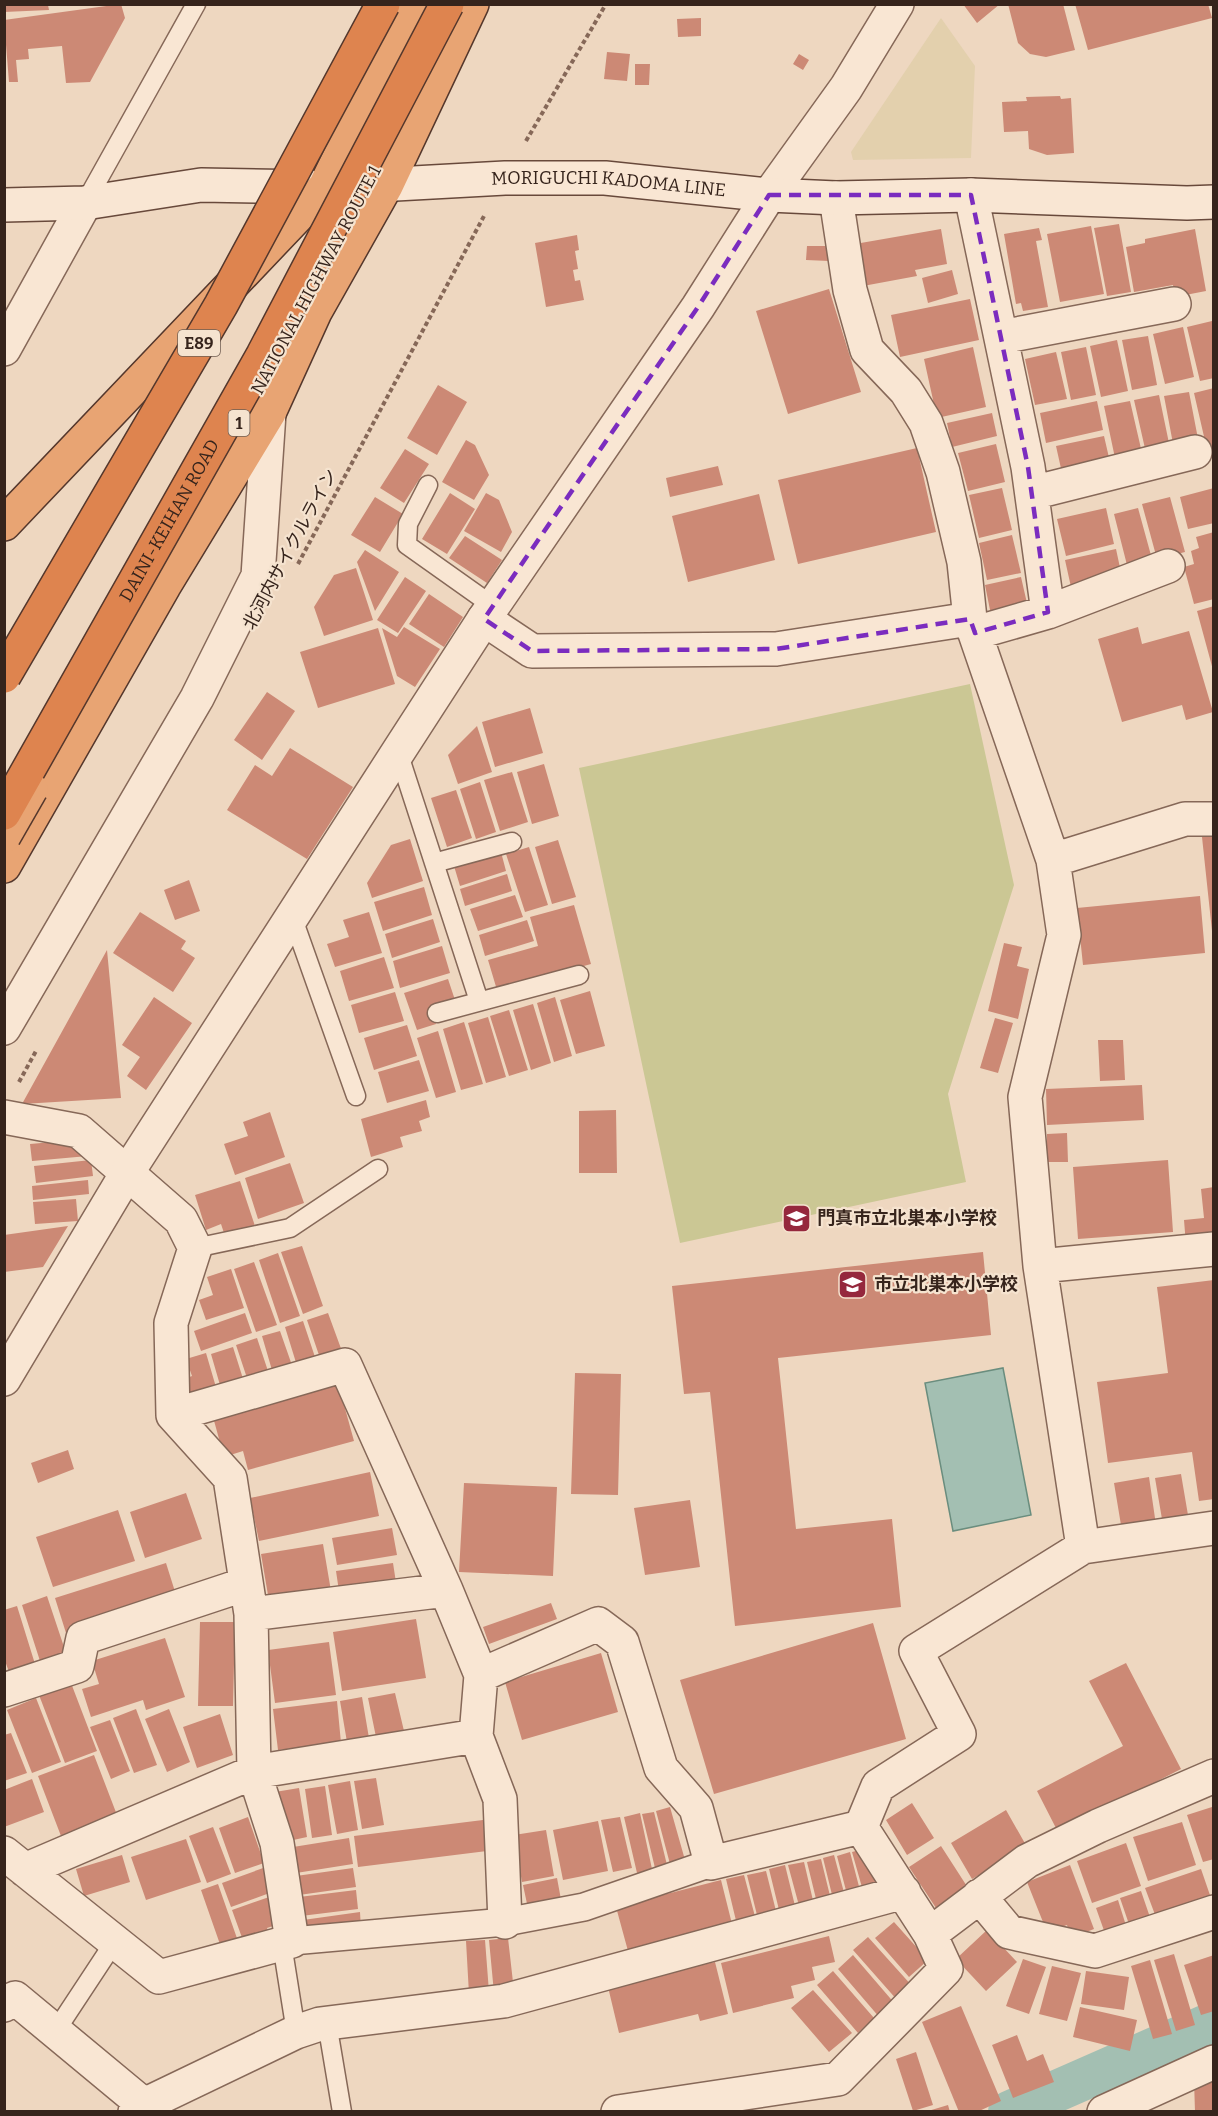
<svg xmlns="http://www.w3.org/2000/svg" width="1218" height="2116" viewBox="0 0 1218 2116" font-family="Bitter,'Noto Sans JP',serif">
	<rect width="100%" height="100%" fill="#eed7c0"/>
	<path fill="#e3d0ad" d="M941,18L975,66L971,158L853,160L851,152Z"/>
	<path fill="#cbc794" d="M970,684L1014,885L948,1094L966,1182L680,1243L579,768Z"/>
	<path fill="#a3bfb2" stroke="#6a8d7e" stroke-width="1.5" d="M1003,1368L1031,1515L953,1531L925,1383Z"/>
	<g fill="none" stroke-linecap="round" stroke-linejoin="round">
		<path stroke="#a3bfb2" stroke-width="42" d="M1009,2112L1214,2022"/>
	</g>
	<path fill="#cc8975" d="M121,4L125,18L90,82L66,83L62,46L28,49L29,59L16,60L18,82H9L4,20Z
		M963,4H1000L977,23Z
		M1008,4H1063L1075,50L1046,57L1030,54L1018,43Z
		M1075,4H1208L1212,18L1088,50Z
		M4,5H48L49,10L4,12Z
		M701,18V36L678,37L677,19Z
		M607,52L630,54L627,81L604,79Z
		M799,54L809,60L803,70L793,64Z
		M635,64H650L649,85H635Z
		M1060,96L1061,99L1071,98L1074,153L1047,155L1029,149L1028,131L1004,132L1002,102L1027,101L1026,97Z
		M1119,224L1131,292L1107,296L1094,228Z
		M1091,226L1104,294L1060,302L1047,234Z
		M1039,228L1042,240L1036,241L1048,307L1023,311L1021,303L1016,304L1004,234Z
		M941,229L947,264L915,270L917,276L863,286L855,244Z
		M1195,229L1206,291L1175,297L1173,285L1134,292L1126,247L1145,243V239Z
		M577,235L579,250L575,251L578,269L573,270L575,281L580,280L584,300L546,307L535,243Z
		M807,246H830L829,261L806,260Z
		M952,270L958,294L928,303L922,278Z
		M829,289L861,392L788,414L756,311Z
		M970,299L979,340L900,357L891,315Z
		M1212,321L1214,329V378L1200,381L1187,327Z
		M1183,327L1194,377L1165,384L1153,334Z
		M1148,336L1157,385L1132,390L1122,340Z
		M1117,340L1128,391L1101,397L1090,346Z
		M973,347L986,407L937,418L924,359Z
		M1086,347L1096,395L1071,400L1061,352Z
		M1056,352L1067,399L1035,405L1025,359Z
		M438,385L467,402L437,455L407,438Z
		M1214,388V453L1208,454L1194,393Z
		M1189,392L1199,444L1174,449L1164,396Z
		M1159,395L1170,448L1146,453L1134,400Z
		M1097,401L1103,430L1046,443L1040,413Z
		M1130,401L1142,453L1115,458L1104,406Z
		M992,413L997,436L952,447L947,423Z
		M1104,436L1110,462L1062,473L1056,446Z
		M466,440L475,445L489,475L474,500L442,482Z
		M996,444L1005,482L968,491L958,453Z
		M917,448L936,532L798,564L778,480Z
		M405,449L429,464L404,503L380,488Z
		M718,466L723,485L670,497L666,478Z
		M1002,488L1012,530L979,538L969,495Z
		M1214,488V523L1188,529L1180,497Z
		M450,493L475,509L447,554L422,539Z
		M486,493L499,500L512,532L501,552L464,531Z
		M759,494L775,560L688,582L672,516Z
		M375,497L403,514L380,552L351,535Z
		M1170,497L1185,552L1157,559L1142,504Z
		M1106,508L1114,544L1066,556L1057,519Z
		M1138,508L1152,559L1127,565L1114,514Z
		M1214,532V599L1194,604L1184,567L1194,564L1191,551L1199,548L1196,537Z
		M1012,535L1021,573L987,580L979,543Z
		M465,536L502,560L487,583L449,558Z
		M1116,549L1122,577L1071,587L1065,560Z
		M365,550L399,572L375,611L357,562Z
		M356,568L373,620L324,636L314,607L334,575Z
		M405,577L426,591L398,633L377,620Z
		M1021,577L1029,612L992,620L985,585Z
		M429,594L463,617L444,647L409,624Z
		M1214,606V670H1213L1197,611Z
		M404,627L440,649L415,687L397,676L382,628L397,637Z
		M1138,627L1142,644L1189,631L1213,712L1186,720L1182,705L1122,722L1098,639Z
		M378,628L395,684L318,708L300,652Z
		M267,692L295,711L262,760L234,740Z
		M530,708L543,753L495,767L482,722Z
		M477,726L492,772L458,784L448,755Z
		M290,748L353,787L307,859L227,810L255,765L272,776Z
		M544,764L559,816L532,824L517,772Z
		M512,772L528,822L500,831L484,780Z
		M480,782L496,832L476,839L460,789Z
		M456,790L472,838L447,847L431,798Z
		M1214,836V931H1212L1202,837Z
		M410,839L423,881L372,898L367,883L391,845Z
		M558,840L576,897L552,904L535,847Z
		M529,847L548,905L525,912L506,854Z
		M501,852L506,871L460,886L454,866Z
		M507,874L512,891L465,906L460,889Z
		M189,880L200,911L175,920L164,890Z
		M424,887L432,915L383,931L374,902Z
		M515,895L523,917L478,931L470,909Z
		M1200,896L1205,953L1083,965L1077,908Z
		M574,905L591,964L497,990L488,960L538,946L530,917Z
		M140,912L186,941L181,949L195,958L173,992L113,953Z
		M369,912L382,953L335,967L327,944L349,937L343,920Z
		M433,919L440,942L392,958L385,934Z
		M527,920L534,941L485,956L479,935Z
		M1004,943L1022,947L1017,966L1029,969L1018,1019L988,1011Z
		M442,946L450,973L400,988L393,961Z
		M107,950L121,1098L22,1104Z
		M384,957L394,988L349,1001L340,971Z
		M448,979L455,1000L431,1008L436,1024L417,1030L404,993Z
		M590,991L605,1046L576,1054L560,1000Z
		M395,992L404,1021L359,1033L351,1005Z
		M154,997L192,1023L146,1090L127,1076L140,1057L122,1045Z
		M555,997L572,1056L554,1062L537,1003Z
		M533,1004L551,1063L531,1070L513,1010Z
		M509,1010L528,1070L509,1076L490,1016Z
		M488,1017L506,1077L486,1083L468,1023Z
		M995,1018L1013,1023L998,1073L980,1068Z
		M464,1022L483,1084L461,1090L443,1029Z
		M407,1025L417,1056L374,1070L364,1038Z
		M438,1031L456,1092L436,1098L417,1038Z
		M1098,1040H1123L1125,1080L1100,1081Z
		M419,1060L429,1091L387,1103L378,1072Z
		M1142,1085L1144,1120L1047,1125L1046,1089Z
		M426,1100L430,1117L419,1121L422,1131L400,1137L403,1147L371,1157L361,1119Z
		M616,1110L617,1173H579V1111Z
		M270,1112L285,1157L235,1175L224,1144L248,1136L243,1122Z
		M1067,1133L1068,1162H1047V1134Z
		M86,1139L88,1156L32,1161L30,1144Z
		M91,1160L93,1176L36,1183L34,1166Z
		M1168,1160L1173,1232L1078,1239L1073,1167Z
		M290,1163L304,1203L258,1219L245,1178Z
		M88,1180L89,1194L33,1200L32,1186Z
		M240,1181L255,1226L225,1236L221,1224L206,1230L195,1195Z
		M1214,1187V1242L1186,1245L1184,1220L1204,1218L1201,1189Z
		M76,1199L78,1221L35,1224L33,1202Z
		M68,1226L43,1267L4,1272V1235Z
		M302,1246L323,1306L303,1314L281,1252Z
		M983,1252L991,1335L778,1358L796,1529L892,1519L901,1607L735,1626L710,1392L684,1394L672,1286Z
		M278,1253L300,1316L280,1323L259,1260Z
		M254,1262L277,1325L256,1332L234,1269Z
		M231,1269L244,1308L206,1320L199,1300L213,1295L207,1277Z
		M1214,1280V1499L1199,1501L1192,1452L1108,1463L1097,1382L1168,1373L1157,1287Z
		M245,1313L252,1333L201,1351L194,1331Z
		M328,1313L343,1354L321,1361L307,1320Z
		M303,1321L317,1363L298,1369L285,1327Z
		M280,1331L294,1371L274,1377L262,1336Z
		M257,1338L270,1377L249,1384L236,1345Z
		M233,1347L245,1385L222,1392L211,1354Z
		M206,1353L218,1394L188,1403L182,1380L192,1376L186,1359Z
		M575,1373L621,1374L618,1495L571,1494Z
		M338,1383L354,1441L248,1470L243,1451L224,1457L213,1417Z
		M68,1450L74,1469L38,1483L31,1463Z
		M370,1472L379,1516L259,1541L250,1498Z
		M1181,1474L1189,1521L1163,1525L1155,1478Z
		M1149,1477L1156,1525L1122,1531L1114,1483Z
		M464,1483L557,1487L553,1576L459,1572Z
		M186,1493L202,1539L145,1558L130,1512Z
		M690,1500L700,1567L645,1575L634,1508Z
		M118,1510L135,1561L53,1587L36,1537Z
		M392,1528L397,1555L337,1565L332,1538Z
		M323,1544L331,1591L269,1601L261,1554Z
		M166,1563L177,1598L66,1633L55,1598Z
		M393,1563L397,1589L340,1598L336,1571Z
		M47,1596L66,1653L40,1661L22,1605Z
		M551,1603L557,1619L489,1644L483,1627Z
		M17,1606L35,1664L9,1672L4,1658V1610Z
		M416,1619L426,1678L342,1691L333,1632Z
		M200,1622H235L233,1706H198Z
		M873,1623L906,1739L714,1794L680,1680Z
		M165,1638L185,1697L146,1710L143,1700L91,1717L82,1689L99,1684L92,1661Z
		M329,1642L336,1695L275,1703L268,1650Z
		M601,1653L618,1712L522,1740L505,1682Z
		M1126,1663L1181,1769L1058,1832L1037,1791L1123,1746L1089,1681Z
		M71,1683L97,1751L65,1763L39,1695Z
		M395,1693L404,1731L376,1737L368,1698Z
		M362,1697L369,1738L347,1742L340,1701Z
		M36,1698L61,1762L32,1773L7,1710Z
		M337,1701L341,1743L278,1750L273,1709Z
		M136,1709L157,1765L134,1773L113,1718Z
		M169,1709L190,1762L167,1772L145,1719Z
		M220,1714L233,1755L197,1768L183,1727Z
		M110,1720L130,1771L111,1779L90,1727Z
		M11,1733L27,1773L4,1781V1735Z
		M94,1755L117,1815L61,1836L38,1776Z
		M376,1778L384,1825L362,1829L354,1781Z
		M32,1779L44,1812L4,1827V1790Z
		M350,1781L358,1830L337,1834L328,1785Z
		M325,1786L332,1835L312,1838L305,1789Z
		M299,1788L307,1837L284,1842L275,1792Z
		M912,1803L934,1838L907,1855L886,1820Z
		M670,1807L685,1860L670,1864L656,1811Z
		M1212,1807L1214,1859L1203,1862L1187,1815Z
		M1006,1810L1027,1847L972,1879L951,1843Z
		M654,1812L667,1865L655,1868L642,1814Z
		M640,1813L652,1869L637,1873L624,1817Z
		M248,1817L264,1863L235,1873L219,1828Z
		M620,1817L632,1868L613,1872L601,1820Z
		M483,1820L487,1851L358,1867L354,1836Z
		M598,1821L608,1871L563,1880L553,1830Z
		M1182,1822L1196,1865L1148,1881L1133,1837Z
		M213,1827L231,1874L207,1883L189,1836Z
		M546,1830L554,1876L522,1882L514,1835Z
		M349,1838L353,1864L296,1873L293,1847Z
		M186,1839L201,1882L146,1900L131,1857Z
		M1126,1843L1141,1886L1092,1903L1077,1861Z
		M941,1846L970,1891L938,1911L909,1867Z
		M867,1848L879,1894L865,1898L852,1852Z
		M850,1852L862,1898L849,1902L837,1856Z
		M122,1855L130,1882L84,1896L76,1869Z
		M834,1855L846,1900L834,1903L823,1858Z
		M821,1859L832,1904L818,1907L807,1862Z
		M804,1862L815,1909L801,1913L788,1865Z
		M785,1865L797,1914L781,1918L769,1869Z
		M1070,1865L1094,1929L1071,1938L1067,1925L1047,1932L1027,1882Z
		M266,1867L275,1891L231,1907L222,1883Z
		M353,1868L356,1887L299,1895L296,1876Z
		M1201,1869L1212,1901L1157,1920L1145,1888Z
		M766,1871L778,1919L759,1923L747,1875Z
		M744,1875L757,1924L738,1929L726,1879Z
		M557,1878L562,1905L529,1913L523,1885Z
		M721,1880L732,1924L628,1951L616,1907Z
		M218,1884L239,1944L222,1950L201,1890Z
		M356,1890L358,1909L301,1916L299,1897Z
		M1141,1891L1153,1926L1132,1933L1120,1898Z
		M272,1896L282,1923L267,1928L271,1937L245,1946L232,1910Z
		M1118,1900L1128,1932L1107,1939L1096,1908Z
		M360,1912L361,1930L305,1938L303,1920Z
		M894,1922L928,1960L909,1977L875,1938Z
		M987,1930L1017,1962L986,1991L956,1959Z
		M829,1936L835,1962L812,1967L815,1980L791,1986L794,1998L733,2013L721,1963Z
		M868,1937L913,1987L898,2001L853,1950Z
		M508,1938L514,1991L494,1993L489,1940Z
		M485,1940L489,1992L469,1994L466,1941Z
		M1174,1954L1195,2025L1176,2031L1154,1960Z
		M853,1955L896,2005L880,2018L838,1969Z
		M1214,1955V2011L1201,2015L1184,1965Z
		M1023,1959L1046,1967L1029,2014L1006,2006Z
		M1150,1960L1172,2034L1153,2039L1131,1966Z
		M715,1962L728,2014L700,2021L698,2014L619,2033L608,1987Z
		M1052,1966L1081,1973L1067,2021L1039,2014Z
		M833,1971L874,2018L858,2033L817,1985Z
		M1086,1971L1129,1977L1124,2010L1081,2004Z
		M813,1990L852,2033L829,2052L791,2008Z
		M961,2006L1001,2101L977,2112H959L922,2022Z
		M1080,2007L1137,2020L1130,2051L1073,2037Z
		M1017,2035L1027,2061L1043,2054L1054,2082L1013,2098L992,2045Z
		M916,2052L933,2105L913,2111L896,2059Z
		M1214,2079V2112H1195L1194,2080Z
		M948,2105L950,2112H928V2111Z"/>
	<g fill="none" stroke-linecap="round" stroke-linejoin="round">
		<defs>
			<path id="service" d="M85,203L196,4
				M428,485L408,524L407,545L493,606
				M398,752L479,1001
				M434,863L512,842
				M292,916L356,1096
				M437,1013L579,975
				M195,1248L290,1228L378,1169
				M282,1944L296,2032
				M327,2023L342,2112
				M55,2032L115,1941"/>
			<path id="pedestrian" d="M292,1941L505,1922L584,1907L711,1863"/>
			<path id="minor" d="M769,195L846,88L897,4
				M971,195L1028,467L1048,612
				M836,198L850,290L867,350L906,391L926,423L943,472L964,562L970,619
				M1001,337L1174,304
				M4,349L85,203
				M1032,493L1195,452
				M484,619L532,651L776,649L970,619L1053,860L1064,935L1025,1097L1040,1266L1083,1547L916,1651L959,1734L878,1786L861,1827L930,1934L946,1969L838,2079L618,2112
				M975,633L1048,612L1168,566
				M1053,860L1185,819H1214
				M4,1028L197,698L258,576L269,413
				M4,1117L79,1131L181,1220L195,1248L171,1323L173,1415L230,1478L251,1614L254,1772L277,1843L292,1941L159,1977L4,1853
				M1040,1266L1214,1249
				M173,1415L345,1365L446,1590L481,1675L476,1736L500,1799L505,1922
				M1083,1547L1214,1528
				M251,1614L446,1590
				M481,1675L598,1624L622,1642L661,1768L696,1808L711,1863L861,1827
				M4,1690L77,1666L83,1638L246,1584
				M25,1870L254,1772L476,1736
				M979,1896L1009,1932L1095,1951L1214,1912
				M930,1934L1027,1861L1098,1826L1214,1776
				M4,2005L15,1998L144,2105
				M135,2112L144,2105L296,2032L320,2024L504,2001L904,1892
				M1104,2112L1214,2062"/>
			<path id="tertiary" d="M4,1379L127,1173L398,752L484,619L698,307L769,195"/>
			<g id="secondary">
				<path id="s1" d="M359,186L505,178H605L769,195L836,198L971,195L1187,203L1214,202"/>
				<path d="M4,205L85,203L201,185L310,187"/>
			</g>
			<path id="trunk" d="M4,524L325,187L413,4
				M4,866L164,586L269,413L315,312L386,186L472,4"/>
		</defs>
		<use href="#service" stroke="#866858" stroke-width="21"/>
		<use href="#pedestrian" stroke="#866858" stroke-width="30"/>
		<use href="#minor" stroke="#866858" stroke-width="36"/>
		<use href="#tertiary" stroke="#866858" stroke-width="36"/>
		<use href="#secondary" stroke="#68493b" stroke-width="36"/>
		<use href="#trunk" stroke="#54372c" stroke-width="36"/>
		<path stroke="#866858" stroke-width="4" stroke-dasharray="4.5 3" stroke-linecap="butt" d="M526,141L606,4
			M298,564L484,216
			M19,1082L36,1051"/>
		<use href="#service" stroke="#f9e6d3" stroke-width="18"/>
		<use href="#pedestrian" stroke="#f9e6d3" stroke-width="27"/>
		<use href="#minor" stroke="#f9e6d3" stroke-width="33"/>
		<use href="#tertiary" stroke="#f9e6d3" stroke-width="33"/>
		<use href="#secondary" stroke="#f9e6d3" stroke-width="33"/>
		<use href="#trunk" stroke="#e8a473" stroke-width="33"/>
		<defs>
			<path id="trunk-bridge" d="M4,836L31,789"/>
			<g id="motorway-bridge">
				<path d="M4,676L221,305L383,4"/>
				<path id="s2" d="M4,813L263,355L447,4"/>
			</g>
		</defs>
		<use href="#trunk-bridge" stroke="#54372c" stroke-width="36" stroke-linecap="butt"/>
		<use href="#motorway-bridge" stroke="#54372c" stroke-width="36" stroke-linecap="butt"/>
		<use href="#trunk-bridge" stroke="#e8a473" stroke-width="33"/>
		<use href="#motorway-bridge" stroke="#de844f" stroke-width="33"/>
	</g>
	<path fill="none" stroke="#7b2cbf" stroke-width="4.5" stroke-dasharray="12 8" stroke-linejoin="round" d="M769,195H971L1028,467L1048,612L975,633L970,619L776,649L532,651L484,619L698,307Z"/>
	<defs>
		<symbol id="school-square" viewBox="-11 -11 22 22"><rect x="-9" y="-9" width="18" height="18" rx="4" fill="#95283d" stroke="#f5e3cf"/><path d="M0-5L7-2L0 1L-7-2ZM-4 1L0 2.5L4 1V4Q0 6-4 4Z" fill="#fff"/></symbol>
	</defs>
	<g fill-rule="evenodd">
		<use href="#school-square" x="780" y="1202" width="33" height="33"/>
		<use href="#school-square" x="836" y="1268" width="33" height="33"/>
	</g>
	<g text-anchor="middle" stroke-width="4.5" stroke-linejoin="round" paint-order="stroke">
		<g fill="#f5e3cf" stroke="#6f5d52" stroke-width="1.5">
			<rect x="178" y="330" width="42" height="26" rx="4.5"/>
			<rect x="228.5" y="410" width="21" height="26" rx="4.5"/>
		</g>
		<g font-size="16" font-weight="bold" fill="#36241c">
			<text x="199" y="349">E89</text>
			<text x="239" y="429">1</text>
		</g>
		<g font-size="18" fill="#36241c" stroke="#f5e3cf">
			<text dy="6" stroke="none"><textPath href="#s1" startOffset="250">MORIGUCHI KADOMA LINE</textPath></text>
			<text transform="translate(316 280) rotate(-62)" y="6">NATIONAL HIGHWAY ROUTE 1</text>
			<text dy="6" stroke="none"><textPath href="#s2" startOffset="336">DAINI-KEIHAN ROAD</textPath></text>
			<text transform="translate(290 549) rotate(-62)" y="6">北河内サイクルライン</text>
		</g>
		<g font-size="18" font-weight="bold" fill="#36241c" stroke="#f5e3cf" text-anchor="start">
			<text x="817" y="1224">門真市立北巣本小学校</text>
			<text x="874" y="1290">市立北巣本小学校</text>
		</g>
	</g>
	<rect width="1218" height="2116" fill="none" stroke="#36241c" stroke-width="12"/>
</svg>
